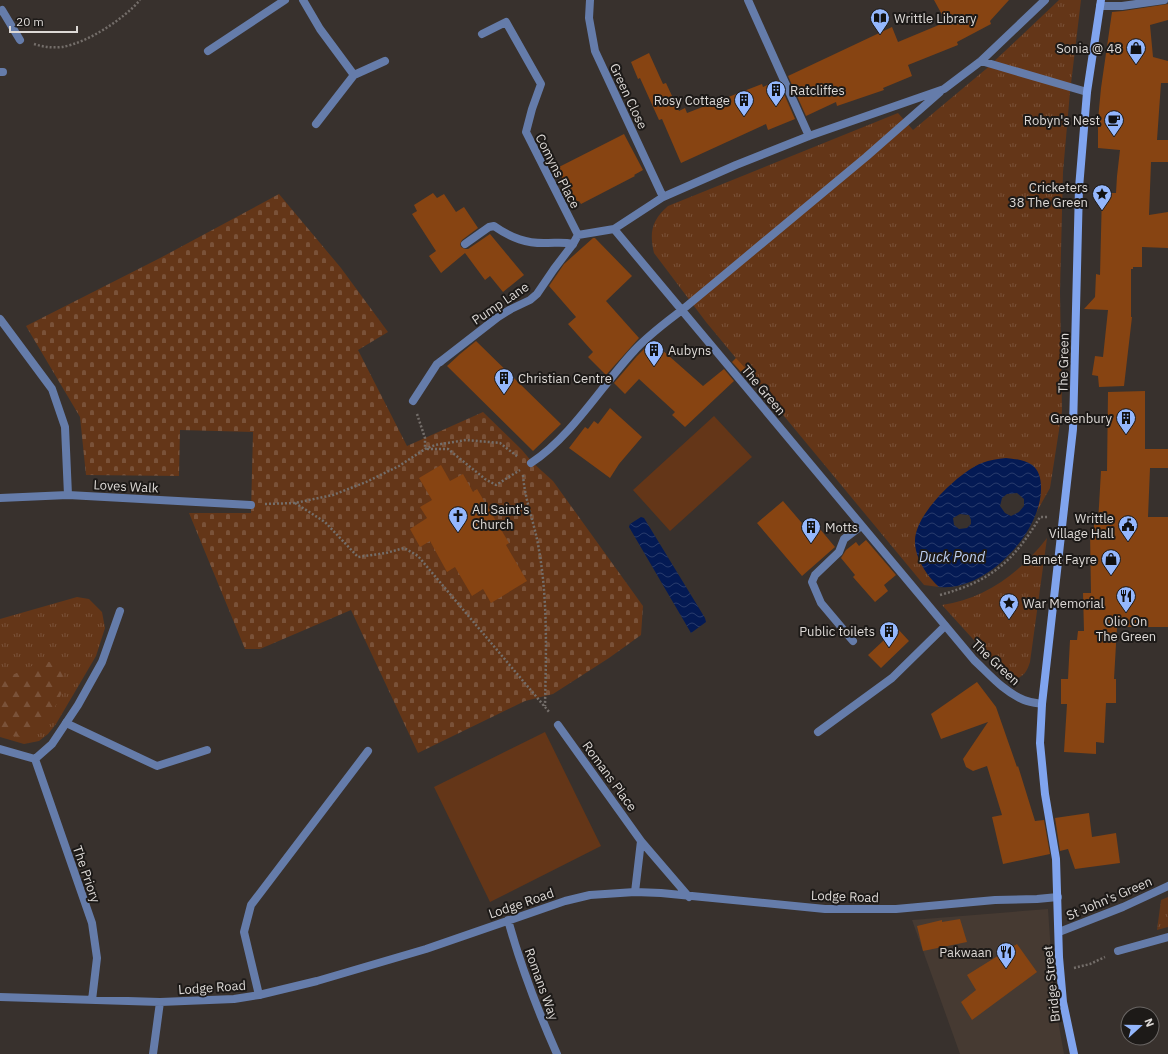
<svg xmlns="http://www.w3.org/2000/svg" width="1168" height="1054" viewBox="0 0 1168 1054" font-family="'IBM Plex Sans',sans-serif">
	<defs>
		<pattern id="grass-tufts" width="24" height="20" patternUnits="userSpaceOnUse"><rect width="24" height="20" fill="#643618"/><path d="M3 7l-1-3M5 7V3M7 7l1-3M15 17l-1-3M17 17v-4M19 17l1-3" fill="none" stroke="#7a5239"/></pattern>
		<pattern id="forest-firs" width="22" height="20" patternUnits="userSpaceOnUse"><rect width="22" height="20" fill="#643618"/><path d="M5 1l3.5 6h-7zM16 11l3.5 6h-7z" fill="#7a5239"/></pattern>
		<pattern id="cemetery-stones" width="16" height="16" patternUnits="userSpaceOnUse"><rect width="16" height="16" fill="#643618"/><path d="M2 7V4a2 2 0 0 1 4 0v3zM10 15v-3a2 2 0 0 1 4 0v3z" fill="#7a5239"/></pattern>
		<pattern id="water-waves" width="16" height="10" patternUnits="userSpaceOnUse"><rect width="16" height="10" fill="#041a54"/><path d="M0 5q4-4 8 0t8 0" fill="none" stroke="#283b6c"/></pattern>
	</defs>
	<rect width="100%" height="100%" fill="#38312d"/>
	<path fill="#463a32" d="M1048,909L1054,998L1064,1054H960L912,920Z"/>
	<path fill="url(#grass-tufts)" d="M1059,0H1081L1070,92L1063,172L1060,292L1062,411L1050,488L1036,513C1044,492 1040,486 1033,465L1016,459L952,484L930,507L921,520L918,556L927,574L939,587L924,585L706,322L654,253C649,232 652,220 668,206L898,113L913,130L986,69Z
		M1047,538L1030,662C1027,671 1025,675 1016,679L1010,678L1001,670L942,605C985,599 1020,573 1047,538Z
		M77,597L89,599L102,612L105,628L96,656L56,724L48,734L39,741L24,744L0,737V619Z
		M1168,897V927L1157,930L1161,900Z"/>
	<path fill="url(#forest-firs)" d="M45,662H55L63,672C62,678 63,685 62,691C59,704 41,730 28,735C20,738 9,736 0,734V678L8,677L32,666Z"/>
	<path fill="url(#cemetery-stones)" d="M279,194L341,268L388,332L358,350L407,446L483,412L522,450L532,462L553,481L643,606L641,635L609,658L553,694L525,701L418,753L351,610L260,649H245L189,513H251L253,432L180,430L179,476L86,475L80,417L26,326L162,257Z"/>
	<path fill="#643618" d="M714,416L752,457L670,531L633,490Z
		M545,732L601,846L490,902L434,787Z"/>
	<path fill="url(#water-waves)" fill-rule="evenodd" d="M1006,458C1015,459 1025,460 1032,465C1039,470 1041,479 1041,487C1042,533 985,592 939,587C925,574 911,552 916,533C922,509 959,472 982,463C990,460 997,459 1006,458ZM1007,494L1017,493L1024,499V506L1019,512L1011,516L1005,513L1000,506L1002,498ZM960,514L969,515L971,520V524L967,528L959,529L954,525L953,518Z
		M641,517L644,518L705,618L706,622L691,633L629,527L630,524Z"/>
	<path fill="#874412" d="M934,0H1009L990,21L991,24L957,42L958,45L908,65L912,76L883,88L884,90L837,106L836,102L806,116L788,76L892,27L898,42L946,22Z
		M1168,4V20L1150,25L1153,57L1168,61V83H1161L1157,140H1168V162H1151L1149,215L1168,212V248L1142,247V267H1133V269H1131V317H1132L1124,386L1099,387L1098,376L1092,375L1095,356L1103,357L1108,310L1084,309L1095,297L1096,274L1100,275L1102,193H1116L1117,176L1120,150L1098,148V120L1101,88L1112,12L1123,11Z
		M649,53L663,84L666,83L679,111L685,108L687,113L762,84L763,87L778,80L795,119L768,130L766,124L681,163L662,119L659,120L640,78L638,79L631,62Z
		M624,134L643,170L634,175L635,176L581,204L579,201L575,203L557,168Z
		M433,193L437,198L444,194L456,212L464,207L478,228L462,240L460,244L461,247L465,249H468L490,234L524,275L503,292L490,276L485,280L465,253L441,273L429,256L436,251L412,214L417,211L414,205Z
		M593,238H595L632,276L606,301L639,338L606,375L588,357L593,352L568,324L576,317L549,286L564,264Z
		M476,341L561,424L533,451L447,366L460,354Z
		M652,341L703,386L724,369L734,381L685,427L672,415L675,412L639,379L625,394L614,383L637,356Z
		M736,358L746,369L742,373L732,362Z
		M1145,391V449H1168V468H1150L1148,517H1168V627H1117L1114,679H1116V703H1106L1104,743L1096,742V754L1064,752L1067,704H1061V679H1068L1070,640H1077L1078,631H1084L1083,593H1091L1090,532H1094V523H1098L1101,471H1107L1108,392Z
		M610,408L642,437L619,464L610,478L569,448L585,427L588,429L594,421L598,424Z
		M441,465L450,481L463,474L473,492L477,489L509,543L506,545L527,581L491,603L483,589L472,596L455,567L447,572L430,541L420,547L410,529L427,518L420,507L432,500L419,478Z
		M783,501L813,536L820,529L835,547L802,576L757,523Z
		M866,540L896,575L884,585L888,591L875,602L853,577L855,575L841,558L846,550L856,542L859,546Z
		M897,628L909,641L881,668L868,655Z
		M977,682L996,707L1017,767L1018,766L1035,821L1044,820L1050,854L1003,864L992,817L1002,815L987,766L973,771L966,767L963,759L988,722L941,739L931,714Z
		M1089,813L1092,837L1116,833L1120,863L1075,869L1068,849L1060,851L1055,818Z
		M960,919L967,942L923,951L917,926L942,920V922Z
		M1017,944L1037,972L972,1020L961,1002L976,990L967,975Z"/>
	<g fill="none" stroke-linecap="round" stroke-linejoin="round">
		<path stroke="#746e6a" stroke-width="2.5" stroke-dasharray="2 2" stroke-linecap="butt" d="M34,44C43,47 52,48 62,47C87,43 124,19 140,0
			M417,414L425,438V449
			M427,449H448L485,479L496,485L520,470
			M523,475C525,502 535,524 539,550C548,601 546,654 545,706
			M295,503L325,522L358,557L386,553L404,548L418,556L550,713
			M265,504L295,503L333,495L366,482L399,466L425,449L435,445L466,440L500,443L518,457
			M940,595C991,581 1013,562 1040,517H1048
			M1074,968L1090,964L1105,957"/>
		<path stroke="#657caa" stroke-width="8" d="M1100,6H1122L1164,0
			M0,11L2,10L20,40
			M208,51L285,0
			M0,72H3
			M465,244L489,227L494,226C511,238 527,244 548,243C557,243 564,242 573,244
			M413,401L437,364L440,362
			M853,641L821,603L812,582L815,575L839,552L844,539L861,526
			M66,723L157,766L207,750
			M818,732L892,678L945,626
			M1118,951L1168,937
			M259,995L244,932L251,905L368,751"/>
		<path stroke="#657caa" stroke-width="8" d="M303,0L320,29L354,75L316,124
			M590,0L589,18L595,51L663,197
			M748,0L809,136
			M482,34L506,22L541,84L532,109L526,132L578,235L614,229L663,197L736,165L809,136L944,89L981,61L1045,0
			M981,61L1087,92
			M354,75L385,61
			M614,229L974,660C989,674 1004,692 1024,700C1029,702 1036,703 1042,704
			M0,319L52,389L65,427L68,495
			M440,362L498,317L511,309L530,300L537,294L554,269L573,244L578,235
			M531,463C571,437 600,388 633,352C647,336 665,323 682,310L866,157L940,92
			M0,498L68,495L251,505
			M558,725L641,841L635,892
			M0,749L35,759L52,744L78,705L102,662L120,611
			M35,759L92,923L97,958L92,1000
			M641,841L689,897
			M508,920C521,967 537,1009 557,1054
			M1059,932L1123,907L1168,886
			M0,997L160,1002L234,999L259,995L317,981L426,949L565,901L590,895L635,892L661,893L825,909H896L995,900L1037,899L1058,897
			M153,1054L160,1002"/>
		<path stroke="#80a4ee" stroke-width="8" d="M1074,1054L1063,1002L1059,957L1056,859L1045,794L1040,743L1042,704L1073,429L1079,188L1087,92L1101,0"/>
	</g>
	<defs>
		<symbol id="library-pin" viewBox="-11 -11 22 30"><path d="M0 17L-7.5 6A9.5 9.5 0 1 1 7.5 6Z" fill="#94b7fd" stroke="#1d1a18"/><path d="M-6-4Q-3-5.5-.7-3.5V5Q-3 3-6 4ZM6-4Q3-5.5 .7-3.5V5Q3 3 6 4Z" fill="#111"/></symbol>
		<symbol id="shop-pin" viewBox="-11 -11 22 30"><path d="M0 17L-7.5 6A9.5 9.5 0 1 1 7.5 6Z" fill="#94b7fd" stroke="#1d1a18"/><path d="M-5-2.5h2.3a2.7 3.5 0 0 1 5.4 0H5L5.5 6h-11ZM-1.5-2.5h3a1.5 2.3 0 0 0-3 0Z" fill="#111"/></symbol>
		<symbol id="building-pin" viewBox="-11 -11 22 30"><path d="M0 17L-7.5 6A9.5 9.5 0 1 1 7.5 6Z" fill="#94b7fd" stroke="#1d1a18"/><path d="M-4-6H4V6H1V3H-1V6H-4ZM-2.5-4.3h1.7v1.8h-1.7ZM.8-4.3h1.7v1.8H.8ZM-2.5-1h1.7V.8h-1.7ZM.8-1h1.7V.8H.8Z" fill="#111"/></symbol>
		<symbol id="cafe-pin" viewBox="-11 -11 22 30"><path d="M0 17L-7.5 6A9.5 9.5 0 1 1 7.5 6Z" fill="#94b7fd" stroke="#1d1a18"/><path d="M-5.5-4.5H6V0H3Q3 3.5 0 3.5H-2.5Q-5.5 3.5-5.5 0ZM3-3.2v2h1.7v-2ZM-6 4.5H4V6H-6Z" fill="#111"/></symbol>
		<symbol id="sight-pin" viewBox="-11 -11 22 30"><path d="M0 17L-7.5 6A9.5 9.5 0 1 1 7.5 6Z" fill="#94b7fd" stroke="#1d1a18"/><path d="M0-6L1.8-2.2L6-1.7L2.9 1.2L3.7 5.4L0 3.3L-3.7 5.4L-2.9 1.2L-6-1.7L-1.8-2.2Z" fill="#111"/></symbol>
		<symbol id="church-pin" viewBox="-11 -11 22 30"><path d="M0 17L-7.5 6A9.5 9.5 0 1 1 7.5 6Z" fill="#94b7fd" stroke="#1d1a18"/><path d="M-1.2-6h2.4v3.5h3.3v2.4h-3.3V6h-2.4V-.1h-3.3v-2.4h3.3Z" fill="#111"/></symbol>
		<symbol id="civic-pin" viewBox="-11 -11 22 30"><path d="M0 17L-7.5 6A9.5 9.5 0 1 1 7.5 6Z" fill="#94b7fd" stroke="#1d1a18"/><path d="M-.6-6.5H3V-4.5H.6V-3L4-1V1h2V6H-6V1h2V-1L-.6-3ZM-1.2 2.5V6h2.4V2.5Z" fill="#111"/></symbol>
		<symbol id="restaurant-pin" viewBox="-11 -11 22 30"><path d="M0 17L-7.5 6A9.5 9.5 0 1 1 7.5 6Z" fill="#94b7fd" stroke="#1d1a18"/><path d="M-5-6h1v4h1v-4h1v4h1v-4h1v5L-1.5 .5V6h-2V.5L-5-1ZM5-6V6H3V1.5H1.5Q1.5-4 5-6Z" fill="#111"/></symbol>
	</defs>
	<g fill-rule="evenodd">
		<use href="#library-pin" x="869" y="7" width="22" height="30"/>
		<use href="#shop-pin" x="1125" y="37" width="22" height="30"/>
		<use href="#building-pin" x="765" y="79" width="22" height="30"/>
		<use href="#building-pin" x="733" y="89" width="22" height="30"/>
		<use href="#cafe-pin" x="1103" y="109" width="22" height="30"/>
		<use href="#sight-pin" x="1091" y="183" width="22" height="30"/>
		<use href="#building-pin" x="643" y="339" width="22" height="30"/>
		<use href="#building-pin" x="493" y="367" width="22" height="30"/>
		<use href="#building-pin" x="1115" y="407" width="22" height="30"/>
		<use href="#church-pin" x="447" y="505" width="22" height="30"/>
		<use href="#civic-pin" x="1117" y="514" width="22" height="30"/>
		<use href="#building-pin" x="800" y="516" width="22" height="30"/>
		<use href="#shop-pin" x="1100" y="548" width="22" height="30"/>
		<use href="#restaurant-pin" x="1115" y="585" width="22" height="30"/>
		<use href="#sight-pin" x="998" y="592" width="22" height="30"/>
		<use href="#building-pin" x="878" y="620" width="22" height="30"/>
		<use href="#restaurant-pin" x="995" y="941" width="22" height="30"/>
	</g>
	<g text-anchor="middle" stroke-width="4" stroke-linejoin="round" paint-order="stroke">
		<g font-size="13" fill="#ddd9d6" stroke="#1d1a18" text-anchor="end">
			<text x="894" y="23" text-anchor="start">Writtle Library</text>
			<text x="1122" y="53">Sonia @ 48</text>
			<text x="790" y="95" text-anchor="start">Ratcliffes</text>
			<text x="730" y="105">Rosy Cottage</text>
			<text x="1100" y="125">Robyn's Nest</text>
			<text x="1088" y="192">Cricketers<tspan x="1088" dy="15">38 The Green</tspan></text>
			<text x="668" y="355" text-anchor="start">Aubyns</text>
			<text x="518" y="383" text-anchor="start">Christian Centre</text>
			<text x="1112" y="423">Greenbury</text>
			<text x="472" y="514" text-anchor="start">All Saint's<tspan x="472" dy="15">Church</tspan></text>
			<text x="1114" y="523">Writtle<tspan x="1114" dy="15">Village Hall</tspan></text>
			<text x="825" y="532" text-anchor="start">Motts</text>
			<text x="1097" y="564">Barnet Fayre</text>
			<text x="1023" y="608" text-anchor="start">War Memorial</text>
			<text x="1126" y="626" text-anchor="middle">Olio On<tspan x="1126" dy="15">The Green</tspan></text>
			<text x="875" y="636">Public toilets</text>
			<text x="992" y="957">Pakwaan</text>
		</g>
		<g font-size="13" fill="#ddd9d6" stroke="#1d1a18">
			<text transform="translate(629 96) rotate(65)" y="5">Green Close</text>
			<text transform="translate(558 171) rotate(63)" y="5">Comyns Place</text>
			<text transform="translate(500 303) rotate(-34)" y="5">Pump Lane</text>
			<text transform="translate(1063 363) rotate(-89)" y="5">The Green</text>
			<text transform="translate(764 390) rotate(50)" y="5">The Green</text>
			<text transform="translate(126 486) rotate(3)" y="5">Loves Walk</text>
			<text transform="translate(996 662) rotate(43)" y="5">The Green</text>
			<text transform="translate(610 776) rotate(54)" y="5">Romans Place</text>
			<text transform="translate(87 874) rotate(71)" y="5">The Priory</text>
			<text transform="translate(845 896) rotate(2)" y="5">Lodge Road</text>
			<text transform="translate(1109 898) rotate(-23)" y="5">St John's Green</text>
			<text transform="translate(521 903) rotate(-19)" y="5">Lodge Road</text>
			<text transform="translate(542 984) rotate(70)" y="5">Romans Way</text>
			<text transform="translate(1051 984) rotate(-96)" y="5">Bridge Street</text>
			<text transform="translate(212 987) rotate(-4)" y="5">Lodge Road</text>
		</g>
		<g font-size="14" font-style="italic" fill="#bccff4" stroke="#1d1a18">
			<text x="952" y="562">Duck Pond</text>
		</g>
	</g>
	<g transform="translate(1140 1026) rotate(69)"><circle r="19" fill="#1d1a18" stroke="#6a6664"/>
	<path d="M0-3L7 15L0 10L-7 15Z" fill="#94b7fd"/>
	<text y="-6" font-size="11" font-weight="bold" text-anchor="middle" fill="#ddd9d6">N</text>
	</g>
	<path d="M10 26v6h67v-6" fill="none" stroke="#ddd9d6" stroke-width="2"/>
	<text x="16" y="26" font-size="12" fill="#ddd9d6" stroke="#1d1a18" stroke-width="3" paint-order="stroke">20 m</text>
</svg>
